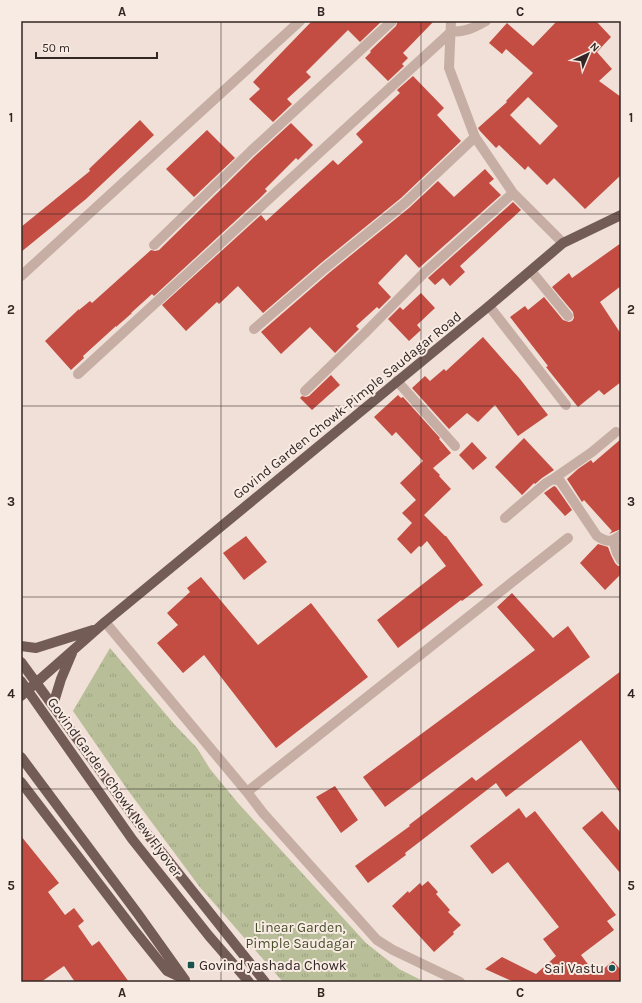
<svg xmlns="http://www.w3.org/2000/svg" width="642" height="1003" viewBox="0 0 642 1003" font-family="Karla,sans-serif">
	<defs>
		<pattern id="park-tufts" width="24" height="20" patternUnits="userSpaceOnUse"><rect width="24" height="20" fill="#b7be98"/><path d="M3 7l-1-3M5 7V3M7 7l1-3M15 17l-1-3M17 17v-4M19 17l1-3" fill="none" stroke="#9ea383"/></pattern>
	</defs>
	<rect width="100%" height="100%" fill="#f0e0d7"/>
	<path fill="url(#park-tufts)" d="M110,648L174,724L197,748L210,769L238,803L366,943L399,969L425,982H283L199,886L127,789L73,711Z"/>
	<path fill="#c34d42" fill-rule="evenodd" d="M312,21H382L360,42L348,30L306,72L311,77L287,99L292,104L273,122L249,99L260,89L253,82Z
		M398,21H434L403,53L408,58L402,64L404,66L388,81L365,58L371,52L370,51L396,26Z
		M557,21H596L611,37L597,52L612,69L599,81L621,97V175L585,209L554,178L547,185L528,166L525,170L499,145L496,148L480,131L478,128L507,102L506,101L533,73L506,49L502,54L489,43L507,23L533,46ZM528,97L558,126L540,145L510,115Z
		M413,76L444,108L437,115L461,141L401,198L321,263L263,313L238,286L219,304L217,302L186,331L162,305L261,215L266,221L333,160L338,165L363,142L356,134L400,93L397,90Z
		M140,120L154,135L86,199L21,252V227L90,171L89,169Z
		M291,123L313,145L298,160L296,158L265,189L267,191L259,199L154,296L152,294L131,313H132L116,327V326L83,356L84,358L71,370L45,341L79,309V310L90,301L92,303L151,250L155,251L159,250L255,156Z
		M207,130L235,158L194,197L166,169Z
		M485,169L494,179L489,183L501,195L419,268L406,254L378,283L391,297L379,309L377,307L356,326L359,329L335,353L310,327L281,354L261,332L329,273L409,208L438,181L454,197Z
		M513,202L521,210L460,266L465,272L450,286L443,278L435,285L428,278Z
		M621,243V286L600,302L621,334V382L604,395L599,390L578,407L546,367L548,366L510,317L525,306L528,310L544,297L563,320L569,322L572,321L574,318L573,312L552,287L569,273L572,278Z
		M421,293L435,308L417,325L421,330L409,341L388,319L400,307L403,310Z
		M483,337L520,379L548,415L518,436L495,405L478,422L467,413L449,429L412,388L425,376L430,381L444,369L446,371Z
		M331,375L340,385L312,410L300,398L302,396L306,397L309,396Z
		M398,395L401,398L403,397L440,438L439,439L451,453L433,468L440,475L439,476L451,489L424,515L445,536H446L483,585L462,601L461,600L398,648L377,620L446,566L427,541L421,547L419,546L411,554L397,539L412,523L402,513L416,500L400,483L423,461L396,432L392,436L374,417Z
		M524,438L554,470L542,478L535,484L534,483L522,495L495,467Z
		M621,439V529L609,534L612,531L584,500L582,502L567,479L578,469L591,460L593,463Z
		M472,442L487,458L473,470L459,455Z
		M554,486L556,487L572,510L565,516L544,493Z
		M246,536L267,562L244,580L223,553Z
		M598,544L608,547L611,555L615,563L618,566H621V574L605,590L580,563Z
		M201,577L258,645L311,603L368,677L276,748L204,655L183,673L157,643L178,625L167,613L190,592L187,588Z
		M512,593L553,638L568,626L590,657L385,807L363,777L535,650L497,607Z
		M621,671V794L581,740L506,797L496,783L405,853L406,855L368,883L355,866L410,826L409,825L472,777L476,781Z
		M335,786L358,820L341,833L316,797Z
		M519,808L526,818L535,811L616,915L607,921L614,930L581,955L596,975L613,961L621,970V982H514L485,969L502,957L536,974L556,956L543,939L559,927L508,862L492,874L470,846Z
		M602,811L621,833V874L582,828Z
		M21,836L59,883L48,892L65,915L74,908L84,921L78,926L92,946L99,941L129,982H75L64,966L41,982H21Z
		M428,881L438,892L436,894L450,910L448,912L461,925L453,932L454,934L434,952L392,906L408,891L409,893L420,883L422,886Z"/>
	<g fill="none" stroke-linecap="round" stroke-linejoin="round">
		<path stroke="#c7aea4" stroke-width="10" d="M451,21L449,68L475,137L513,193L563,243
			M154,245L251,151L392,21
			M531,271L568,316
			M21,276L300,21
			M489,306L566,405
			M254,329L325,268L405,203L475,137
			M78,374L451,32C466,31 472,29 486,21
			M397,381L455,446
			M305,391L364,334L424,273L513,193
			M553,479L592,452L616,432
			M505,518L546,483L553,479L560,481L597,536C608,543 611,542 621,535
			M613,540L617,553L621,560
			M105,622L247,792L263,813L377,940L393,950L460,982
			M247,792L568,538"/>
		<path stroke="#745c56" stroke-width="10" d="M21,646L36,648L93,630
			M21,662L140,825L265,982
			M21,696L105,622L489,306L563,243L621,215
			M53,705L61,679L72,653
			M21,757L138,914L185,980
			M21,782L135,931L167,971L182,978"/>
		<path stroke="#745c56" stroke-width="10" d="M21,681L132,839L209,936L249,982"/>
	</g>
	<path fill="none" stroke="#332725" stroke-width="1" stroke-opacity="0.55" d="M221,21V982M421,21V982M21,214H621M21,406H621M21,597H621M21,789H621"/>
	<g fill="#1c524d" stroke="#f8ebe3" stroke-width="1.5">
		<rect x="187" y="961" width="8" height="8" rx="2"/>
		<circle cx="612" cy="968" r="4"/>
	</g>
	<g text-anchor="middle" stroke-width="4" stroke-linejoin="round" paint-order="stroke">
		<g font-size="14" fill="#332725" stroke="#f8ebe3">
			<text transform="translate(347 405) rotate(-39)" y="5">Govind Garden Chowk-Pimple Saudagar Road</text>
			<text transform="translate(115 787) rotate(54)" y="5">Govind Garden Chowk New Flyover</text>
		</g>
		<g font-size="14" fill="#48502a" stroke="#f8ebe3">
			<text x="300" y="932">Linear Garden,<tspan x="300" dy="16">Pimple Saudagar</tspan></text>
		</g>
		<g font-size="14" fill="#332725" stroke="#f8ebe3" text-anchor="start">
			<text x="199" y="970">Govind yashada Chowk</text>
			<text x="604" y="973" text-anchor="end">Sai Vastu</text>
		</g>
	</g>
	<rect width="642" height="1003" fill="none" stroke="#f8ebe3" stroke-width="44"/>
	<g transform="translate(588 54) rotate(44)" stroke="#f8ebe3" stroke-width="3" paint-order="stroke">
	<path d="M0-3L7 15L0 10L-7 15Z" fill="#332725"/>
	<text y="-6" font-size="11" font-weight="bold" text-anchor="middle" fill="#332725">N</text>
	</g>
	<path d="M36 52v6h121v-6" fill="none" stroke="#332725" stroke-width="2"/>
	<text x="42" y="52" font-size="12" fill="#332725" stroke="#f8ebe3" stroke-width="3" paint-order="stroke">50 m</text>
	<rect x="22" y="22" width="598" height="959" fill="none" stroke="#332725" stroke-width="1.5"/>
	<g font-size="13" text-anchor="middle" font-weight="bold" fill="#332725">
		<text x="122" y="16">A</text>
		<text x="321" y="16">B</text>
		<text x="520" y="16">C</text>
		<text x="11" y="122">1</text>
		<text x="631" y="122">1</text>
		<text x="11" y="314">2</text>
		<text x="631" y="314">2</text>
		<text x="11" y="506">3</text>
		<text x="631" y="506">3</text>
		<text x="11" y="698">4</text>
		<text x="631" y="698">4</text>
		<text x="11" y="890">5</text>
		<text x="631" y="890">5</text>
		<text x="122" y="997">A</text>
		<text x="321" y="997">B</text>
		<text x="520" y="997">C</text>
	</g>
</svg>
